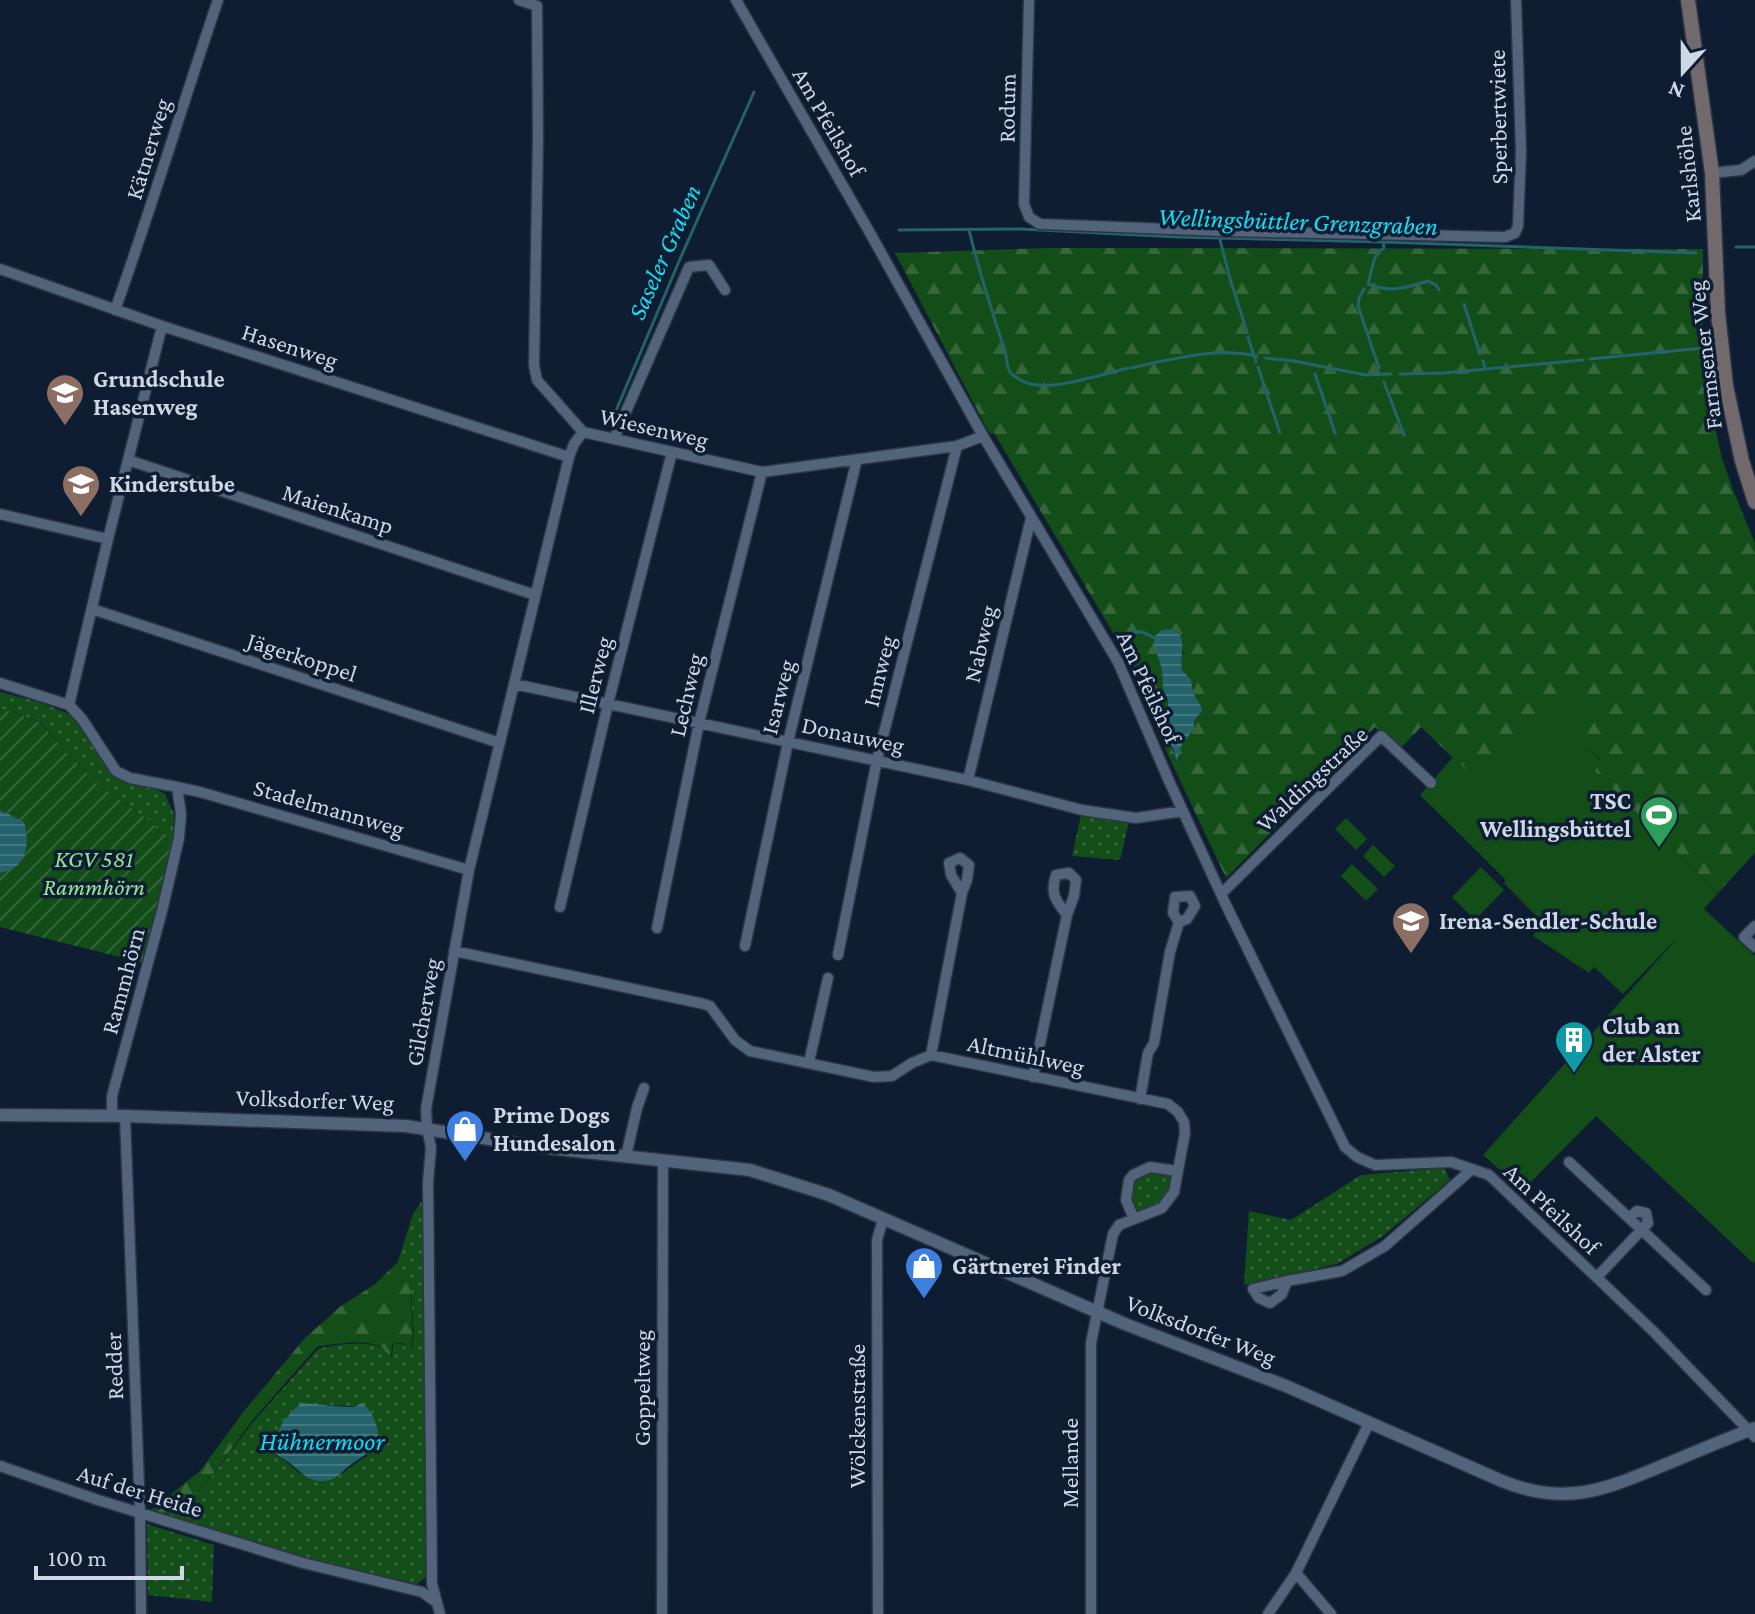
<svg xmlns="http://www.w3.org/2000/svg" width="1755" height="1614" viewBox="0 0 1755 1614" font-family="'Crimson Pro',serif">
	<defs>
		<pattern id="grass-dots" width="8" height="8" patternUnits="userSpaceOnUse" patternTransform="scale(2)"><rect width="8" height="8" fill="#134d18"/><path d="M2 2h.1M6 6h.1" fill="none" stroke="#346639" stroke-width="1.8" stroke-linecap="round"/></pattern>
		<pattern id="forest-firs" width="22" height="20" patternUnits="userSpaceOnUse" patternTransform="scale(2)"><rect width="22" height="20" fill="#134d18"/><path d="M5 1l3.5 6h-7zM16 11l3.5 6h-7z" fill="#346639"/></pattern>
		<pattern id="garden-furrows" width="10" height="10" patternUnits="userSpaceOnUse" patternTransform="scale(2)"><rect width="10" height="10" fill="#134d18"/><path d="M-1 1l2-2M0 10L10 0M9 11l2-2" fill="none" stroke="#346639"/></pattern>
		<pattern id="water-rules" width="6" height="5" patternUnits="userSpaceOnUse" patternTransform="scale(2)"><rect width="6" height="5" fill="#24626c"/><path d="M0 2.5h6" fill="none" stroke="#437881"/></pattern>
	</defs>
	<rect width="100%" height="100%" fill="#0e1d31"/>
	<path fill="url(#grass-dots)" fill-rule="evenodd" d="M0,692L39,702L67,713L80,722L110,770L124,781L153,788L165,794L174,814L173,847L151,822L100,786L64,750L41,722L0,708Z
		M1081,815L1129,822L1120,860L1072,856Z
		M1444,1168L1450,1180L1383,1236L1337,1264L1244,1285L1249,1211L1291,1220L1361,1175Z
		M1152,1171L1170,1175L1173,1177C1167,1197 1158,1206 1139,1214L1136,1212C1126,1189 1130,1181 1152,1171Z
		M426,1195L427,1576L417,1584L313,1560L159,1515L165,1512L202,1489L253,1422L318,1349C333,1345 370,1339 383,1349C386,1351 389,1355 392,1358L393,1344H402L412,1348L414,1335L410,1277L397,1264L413,1214ZM304,1402C320,1407 339,1404 356,1407L367,1456C343,1470 333,1489 304,1475C294,1470 287,1461 277,1456L273,1443L277,1441L280,1426Z
		M147,1524L214,1545L212,1602L148,1595Z"/>
	<path fill="url(#forest-firs)" fill-rule="evenodd" d="M1049,248L1703,249V343L1713,418L1721,455L1733,490L1755,543V853L1718,893L1594,771L1601,760L1575,737L1478,782L1421,727L1399,750L1375,727L1226,878L1161,740L1126,657L1115,636L994,433L990,434L985,425L895,253ZM1162,630H1173L1179,633L1183,652L1181,660L1182,670L1193,693L1200,714L1194,721V729C1183,739 1178,747 1178,762L1164,731L1168,718V700L1163,689L1162,670L1156,646Z
		M397,1263L410,1276L413,1335L411,1348L402,1343L392,1344L391,1358C388,1355 386,1351 382,1348C370,1338 332,1344 317,1347L252,1421L202,1489L165,1512L158,1514L150,1511L200,1471L244,1411L305,1338L341,1306L374,1285Z"/>
	<path fill="url(#garden-furrows)" d="M0,708L40,722L64,750L100,786L151,822L173,847L144,963L0,927V873H3L7,813L0,810Z"/>
	<path fill="#134d18" d="M1567,690L1594,718L1576,737L1601,761L1595,771L1718,893L1704,909L1755,956V1261L1753,1263L1596,1116L1523,1190L1483,1155L1682,933L1623,994L1594,967L1589,973L1533,936L1542,922L1504,883L1506,880L1420,795L1453,757L1478,781Z
		M1346,818L1367,839L1356,850L1335,829Z
		M1373,845L1395,866L1384,877L1363,856Z
		M1352,864L1378,889L1366,901L1341,876Z
		M1481,867L1504,890L1475,920L1452,897Z"/>
	<path fill="url(#water-rules)" d="M1162,630C1192,626 1179,652 1182,670L1191,680L1193,693L1202,708V711L1194,721V729C1180,746 1182,743 1177,763L1174,751L1164,731L1168,718V700L1163,689L1162,670L1154,643L1155,636Z
		M0,810L24,822C30,844 27,869 0,873Z
		M303,1402C310,1404 349,1408 355,1407C357,1406 359,1404 361,1403C368,1407 370,1411 373,1417C387,1445 369,1452 349,1466C339,1474 337,1480 323,1481C309,1482 301,1472 291,1464C283,1458 277,1457 272,1448L273,1443L277,1440C278,1436 278,1431 280,1427C284,1419 296,1407 303,1402Z"/>
	<g fill="none" stroke-linecap="round" stroke-linejoin="round">
		<path stroke="#24626c" stroke-width="3" d="M899,230L1021,229L1177,237L1383,242L1696,253
			M969,230C979,270 991,309 1004,348C1007,356 1006,365 1010,372C1015,378 1024,382 1031,384C1055,390 1103,374 1128,368
			M1220,240L1232,286
			M1736,247H1755
			M1368,284C1389,293 1406,288 1428,281L1436,285L1439,290
			M1368,284C1372,272 1372,254 1384,248L1383,242
			M1233,288L1247,332
			M1364,289L1359,298L1358,306L1379,368
			M1464,304L1480,354
			M1248,337L1256,362
			M1265,358L1294,361L1366,375L1391,374
			M1590,359L1704,348
			M1483,361L1485,369
			M1258,367L1280,433
			M1131,368C1173,359 1215,347 1257,356
			M1315,374L1335,433
			M1400,374L1443,373L1583,360
			M1384,382L1404,435
			M607,426L615,413L680,259L754,92
			M1118,638C1134,631 1139,628 1154,638"/>
		<defs>
			<path id="minor" d="M519,0L537,6L538,138L534,365L537,380L583,432L762,472L957,446L983,436
				M736,0L870,233L983,436L1118,662L1169,781L1226,905L1345,1147L1357,1157L1375,1165L1451,1162L1489,1175L1655,1333L1755,1437
				M1029,0L1024,204L1029,217L1040,224L1222,231L1505,237L1515,233L1518,226L1521,151L1516,0
				M1712,173L1741,170L1755,161
				M0,269L162,326L569,457
				M115,310C152,207 183,103 218,0
				M614,439L689,267L709,265L725,290
				M128,460L535,595
				M0,514L108,539
				M92,609L500,743
				M0,683L69,705L82,719L116,771L130,778L177,787L181,814L179,838L162,911L112,1096V1115
				M514,684L968,780L1082,810L1136,818L1183,811
				M69,705L108,539L162,326
				M968,780L1031,518
				M177,787L200,792L469,870
				M1221,894L1381,736L1431,783
				M560,907L608,704L672,452
				M1755,926L1744,937L1755,947
				M657,928L699,723L762,472
				M745,946L788,742L857,459
				M454,951L704,1004L710,1006L735,1040L750,1051L874,1077L892,1076L912,1063L931,1055L1168,1104L1178,1112L1184,1122L1185,1133L1174,1192L1162,1208L1119,1225L1113,1234L1091,1343V1614
				M838,955L877,760L957,446
				M931,1055L962,893L967,880L969,865L960,858L949,863L951,875L962,893
				M809,1062L828,978
				M1033,1077L1067,915L1074,896L1076,880L1069,873L1056,875C1050,893 1055,900 1067,915
				M1140,1099L1148,1053L1154,1043L1170,952L1179,922L1173,913L1175,897L1190,896L1195,906L1187,919L1179,922
				M125,1116L140,1513L141,1614
				M626,1156L637,1108L644,1088
				M1569,1162L1706,1290
				M1134,1219L1126,1200L1129,1180L1133,1175L1150,1167L1177,1171
				M1597,1277L1648,1223L1646,1213L1637,1211L1629,1218
				M1287,1281L1253,1289L1259,1298L1270,1303L1282,1294L1287,1281L1342,1271L1385,1246L1471,1170
				M0,1466L98,1500L303,1563L422,1592L436,1602
				M1296,1573L1331,1614
				M440,1614L432,1584L428,1182L431,1148L427,1128L426,1109L469,870L569,457L574,444L583,432
				M662,1614L663,1161
				M878,1614L877,1240L883,1219
				M1268,1614L1296,1573L1369,1423"/>
			<path id="tertiary" d="M0,1115L125,1116L406,1126L540,1147L750,1170L829,1195L1125,1324L1286,1386L1502,1481C1568,1508 1608,1488 1669,1463C1697,1451 1726,1439 1755,1428"/>
			<path id="secondary" d="M1688,0L1712,173L1718,313L1726,386L1742,461L1755,502"/>
		</defs>
		<use href="#minor" stroke="#2d3545" stroke-width="13"/>
		<use href="#tertiary" stroke="#2d3545" stroke-width="15"/>
		<use href="#secondary" stroke="#2d3545" stroke-width="17"/>
		<use href="#minor" stroke="#52637c" stroke-width="10"/>
		<use href="#tertiary" stroke="#52637c" stroke-width="12"/>
		<use href="#secondary" stroke="#72696c" stroke-width="14"/>
	</g>
	<defs>
		<symbol id="school-pin" viewBox="-11 -11 22 30"><path d="M0 17L-7.5 6A9.5 9.5 0 1 1 7.5 6Z" fill="#8d6e63" stroke="#0e1d31"/><path d="M0-5L7-2L0 1L-7-2ZM-4 1L0 2.5L4 1V4Q0 6-4 4Z" fill="#fff"/></symbol>
		<symbol id="stadium-pin" viewBox="-11 -11 22 30"><path d="M0 17L-7.5 6A9.5 9.5 0 1 1 7.5 6Z" fill="#2e9e5b" stroke="#0e1d31"/><path d="M0-5a6.5 5 0 1 0 0 10a6.5 5 0 1 0 0-10ZM-3.5-1.8h7v3.6h-7Z" fill="#fff"/></symbol>
		<symbol id="building-pin" viewBox="-11 -11 22 30"><path d="M0 17L-7.5 6A9.5 9.5 0 1 1 7.5 6Z" fill="#0f9aa8" stroke="#0e1d31"/><path d="M-4-6H4V6H1V3H-1V6H-4ZM-2.5-4.3h1.7v1.8h-1.7ZM.8-4.3h1.7v1.8H.8ZM-2.5-1h1.7V.8h-1.7ZM.8-1h1.7V.8H.8Z" fill="#fff"/></symbol>
		<symbol id="shop-pin" viewBox="-11 -11 22 30"><path d="M0 17L-7.5 6A9.5 9.5 0 1 1 7.5 6Z" fill="#3f7fe0" stroke="#0e1d31"/><path d="M-5-2.5h2.3a2.7 3.5 0 0 1 5.4 0H5L5.5 6h-11ZM-1.5-2.5h3a1.5 2.3 0 0 0-3 0Z" fill="#fff"/></symbol>
	</defs>
	<g fill-rule="evenodd">
		<use href="#school-pin" x="43" y="371" width="44" height="60"/>
		<use href="#school-pin" x="59" y="462" width="44" height="60"/>
		<use href="#stadium-pin" x="1637" y="793" width="44" height="60"/>
		<use href="#school-pin" x="1389" y="899" width="44" height="60"/>
		<use href="#building-pin" x="1552" y="1018" width="44" height="60"/>
		<use href="#shop-pin" x="443" y="1107" width="44" height="60"/>
		<use href="#shop-pin" x="902" y="1244" width="44" height="60"/>
	</g>
	<g text-anchor="middle" stroke-width="7" stroke-linejoin="round" paint-order="stroke">
		<g font-size="24" fill="#cdd7e5" stroke="#0e1d31">
			<text transform="translate(1007 108) rotate(-89)" y="8">Rodum</text>
			<text transform="translate(1498 117) rotate(-91)" y="8">Sperbertwiete</text>
			<text transform="translate(829 122) rotate(60)" y="8">Am Pfeilshof</text>
			<text transform="translate(148 149) rotate(-73)" y="8">Kätnerweg</text>
			<text transform="translate(1688 174) rotate(-96)" y="8">Karlshöhe</text>
			<text transform="translate(290 346) rotate(18)" y="8">Hasenweg</text>
			<text transform="translate(1705 355) rotate(-97)" y="8">Farmsener Weg</text>
			<text transform="translate(654 428) rotate(13)" y="8">Wiesenweg</text>
			<text transform="translate(338 509) rotate(18)" y="8">Maienkamp</text>
			<text transform="translate(980 644) rotate(-77)" y="8">Nabweg</text>
			<text transform="translate(302 657) rotate(18)" y="8">Jägerkoppel</text>
			<text transform="translate(879 671) rotate(-76)" y="8">Innweg</text>
			<text transform="translate(595 675) rotate(-76)" y="8">Illerweg</text>
			<text transform="translate(1149 687) rotate(65)" y="8">Am Pfeilshof</text>
			<text transform="translate(686 695) rotate(-77)" y="8">Lechweg</text>
			<text transform="translate(778 697) rotate(-76)" y="8">Isarweg</text>
			<text transform="translate(853 735) rotate(12)" y="8">Donauweg</text>
			<text transform="translate(1312 779) rotate(-43)" y="8">Waldingstraße</text>
			<text transform="translate(329 808) rotate(16)" y="8">Stadelmannweg</text>
			<text transform="translate(123 981) rotate(-75)" y="8">Rammhörn</text>
			<text transform="translate(423 1012) rotate(-80)" y="8">Gilcherweg</text>
			<text transform="translate(1026 1055) rotate(12)" y="8">Altmühlweg</text>
			<text transform="translate(315 1100) rotate(2)" y="8">Volksdorfer Weg</text>
			<text transform="translate(1552 1209) rotate(43)" y="8">Am Pfeilshof</text>
			<text transform="translate(1201 1330) rotate(21)" y="8">Volksdorfer Weg</text>
			<text transform="translate(114 1366) rotate(-92)" y="8">Redder</text>
			<text transform="translate(642 1388) rotate(-90)" y="8">Goppeltweg</text>
			<text transform="translate(857 1416) rotate(-90)" y="8">Wölckenstraße</text>
			<text transform="translate(1070 1463) rotate(-90)" y="8">Mellande</text>
			<text transform="translate(140 1491) rotate(17)" y="8">Auf der Heide</text>
		</g>
		<g font-size="24" font-weight="bold" fill="#cdd7e5" stroke="#0e1d31" text-anchor="start">
			<text x="93" y="387">Grundschule<tspan x="93" dy="28">Hasenweg</tspan></text>
			<text x="109" y="492">Kinderstube</text>
			<text x="1631" y="809" text-anchor="end">TSC<tspan x="1631" dy="28">Wellingsbüttel</tspan></text>
			<text x="1439" y="929">Irena-Sendler-Schule</text>
			<text x="1602" y="1034">Club an<tspan x="1602" dy="28">der Alster</tspan></text>
			<text x="493" y="1123">Prime Dogs<tspan x="493" dy="28">Hundesalon</tspan></text>
			<text x="952" y="1274">Gärtnerei Finder</text>
		</g>
		<g font-size="24" font-style="italic" fill="#94e594" stroke="#0e1d31">
			<text x="94" y="867">KGV 581<tspan x="94" dy="28">Rammhörn</tspan></text>
		</g>
		<g font-size="26" font-style="italic" fill="#19d9f1" stroke="#0e1d31">
			<text transform="translate(1298 221) rotate(2)" y="9">Wellingsbüttler Grenzgraben</text>
			<text transform="translate(664 252) rotate(-66)" y="9">Saseler Graben</text>
			<text x="322" y="1450">Hühnermoor</text>
		</g>
	</g>
	<g transform="translate(1683 72) rotate(201)" stroke="#0e1d31" stroke-width="6" paint-order="stroke">
	<path d="M0-6L14 30L0 20L-14 30Z" fill="#cdd7e5"/>
	<text y="-12" font-size="22" font-weight="bold" text-anchor="middle" fill="#cdd7e5">N</text>
	</g>
	<path d="M36 1566v12h146v-12" fill="none" stroke="#cdd7e5" stroke-width="4"/>
	<text x="48" y="1566" font-size="24" fill="#cdd7e5" stroke="#0e1d31" stroke-width="6" paint-order="stroke">100 m</text>
</svg>
